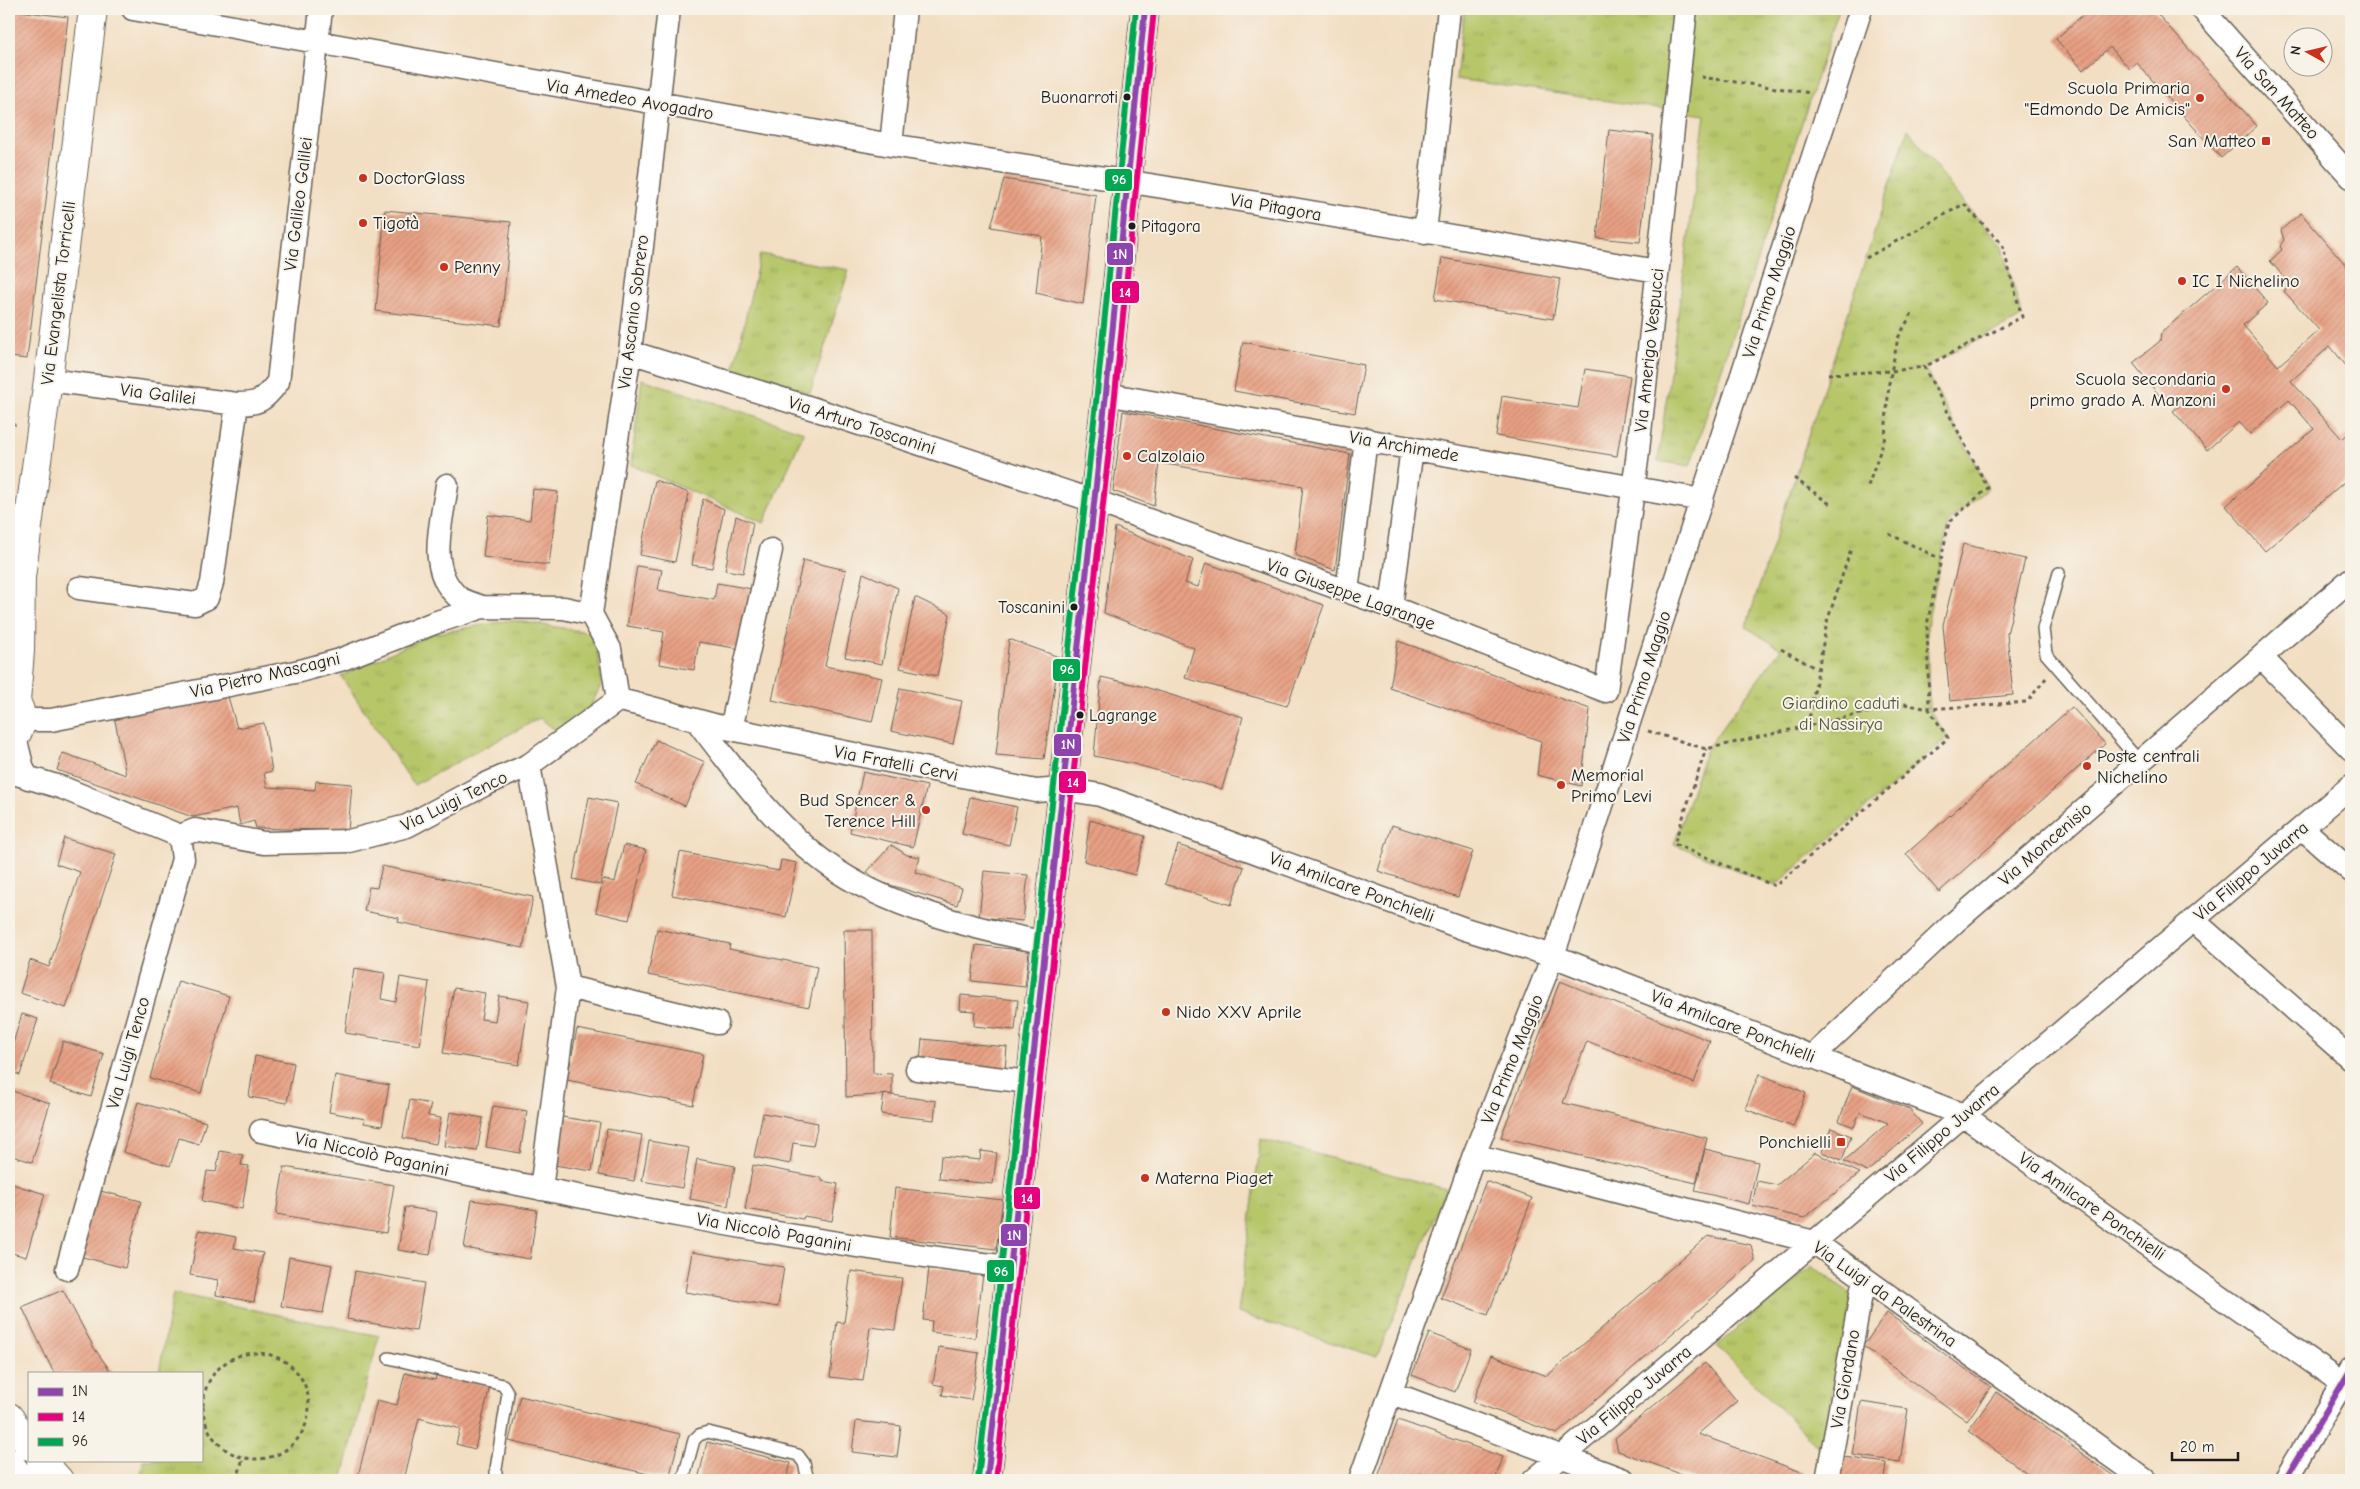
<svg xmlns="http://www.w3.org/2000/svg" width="2360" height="1489" viewBox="0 0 2360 1489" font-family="'Comic Neue',sans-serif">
	<defs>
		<pattern id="park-tufts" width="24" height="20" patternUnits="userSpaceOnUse" patternTransform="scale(1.25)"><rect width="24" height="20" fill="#b6c669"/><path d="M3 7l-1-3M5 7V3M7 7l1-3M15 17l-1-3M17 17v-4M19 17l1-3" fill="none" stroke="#9caa5a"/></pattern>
		<pattern id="building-hatch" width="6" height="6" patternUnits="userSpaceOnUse" patternTransform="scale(1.25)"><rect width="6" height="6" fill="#e7a083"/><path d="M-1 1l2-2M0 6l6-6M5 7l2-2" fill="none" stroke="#c68971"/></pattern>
	</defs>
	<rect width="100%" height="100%" fill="#f7f3e8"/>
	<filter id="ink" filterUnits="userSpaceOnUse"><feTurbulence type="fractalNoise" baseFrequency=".02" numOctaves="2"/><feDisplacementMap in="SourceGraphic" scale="10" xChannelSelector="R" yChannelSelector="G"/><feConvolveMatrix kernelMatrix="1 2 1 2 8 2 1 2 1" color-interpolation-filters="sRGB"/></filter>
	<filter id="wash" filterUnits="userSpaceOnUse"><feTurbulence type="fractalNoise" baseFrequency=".0096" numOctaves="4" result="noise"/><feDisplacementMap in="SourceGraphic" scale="20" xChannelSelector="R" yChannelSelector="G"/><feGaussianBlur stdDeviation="1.12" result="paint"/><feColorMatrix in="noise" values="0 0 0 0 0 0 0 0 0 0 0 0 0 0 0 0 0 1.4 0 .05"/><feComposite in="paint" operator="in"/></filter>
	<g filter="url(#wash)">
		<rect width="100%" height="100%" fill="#f2dec2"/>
		<path fill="url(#park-tufts)" stroke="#697142" d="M1464,9H1839L1690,466L1658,461L1705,115L1456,79Z
			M1908,129L1964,204L2002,244L2022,317L1924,367L1988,488L1949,522L1927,625L1929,709L1948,738L1775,886L1674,844L1706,749L1781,649L1746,627Z
			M760,254L849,270L810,393L734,369Z
			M642,379L804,432L764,523L631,465Z
			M511,620L594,633L602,683L589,710L560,734L540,718L414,785L341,676L432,634Z
			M1261,1139L1446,1189L1377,1357L1238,1313Z
			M1812,1266L1853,1295L1820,1449L1717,1346Z
			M173,1293L379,1336L342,1480H151L141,1473L143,1460H201V1373H159Z"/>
		<g id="blocks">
			<path fill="url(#building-hatch)" d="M2085,9H2153L2257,126L2221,158L2137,63L2130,69L2110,47L2083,70L2056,39L2087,11Z
				M9,10L68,17L27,359L9,357Z
				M1609,130L1653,135L1640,242L1597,238Z
				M1004,179L1096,195L1083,304L1036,293L1042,236L991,227Z
				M385,210L511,222L501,326L376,311Z
				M2301,213L2351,271V365L2348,368L2330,346L2291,381L2342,439L2351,431V476L2265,551L2226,506L2314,429L2289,400L2250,434L2239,422L2207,450L2173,411L2179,406L2171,397L2163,400L2133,363L2160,341L2161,333L2237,267L2268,303L2243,325L2278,366L2319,330L2284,291L2291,285L2270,261L2282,250L2280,246L2284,240L2281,230Z
				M1442,258L1560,279L1553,319L1435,299Z
				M1243,342L1364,365L1355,413L1234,391Z
				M1585,369L1630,376L1617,456L1496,436L1502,396L1578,408Z
				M1123,411L1350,454L1335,570L1295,555L1303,486L1159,463L1154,506L1113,491Z
				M655,480L689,493L675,562L640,555Z
				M533,489L558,492L549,565L483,557L488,515L530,520Z
				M703,499L724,509L712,568L692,565Z
				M736,516L753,523L743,573L725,570Z
				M1115,527L1193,560L1185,583L1198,587L1206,563L1324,605L1287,706L1185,678L1194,648L1104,613Z
				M1963,544L2025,559L2007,634L2013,695L1950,701L1943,625Z
				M803,560L846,570L825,666L882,678L872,722L772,700Z
				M637,566L662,570L658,590L714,600L717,583L752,589L741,649L699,642L694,670L659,664L664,632L627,626Z
				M863,573L898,588L882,664L845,657Z
				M915,597L950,614L937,676L900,668Z
				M1009,639L1059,657L1044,759L996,755Z
				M1398,641L1590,709L1581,786L1537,775L1541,741L1390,688Z
				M1101,677L1145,687L1243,717L1222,789L1134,764L1094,756Z
				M900,688L962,701L953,744L891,731Z
				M227,693L237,728L264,723L272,771L264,773L267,787L315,790L316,781L352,784L348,831L256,828L254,821L240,825L237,808L193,817L57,770L63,753L126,775L114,716Z
				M2072,707L2105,744L1939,892L1906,854Z
				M656,740L705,762L685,806L636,784Z
				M863,772L927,786L913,847L850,832Z
				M589,797L617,803L600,885L573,879Z
				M970,797L1017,807L1009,845L962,834Z
				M1090,820L1145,836L1135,875L1084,861Z
				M1392,825L1473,851L1458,897L1378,871Z
				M64,838L116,854L66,1008L20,993L30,960L49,967L80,872L56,864Z
				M624,845L646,850L629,920L596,912L603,879L615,882Z
				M891,845L907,855L920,857L915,872L962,888L957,905L880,882L867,872Z
				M1178,845L1244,867L1231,905L1165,884Z
				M680,852L779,871L781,860L797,863L786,917L672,895Z
				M382,866L533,897L523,948L398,922L399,918L364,911L369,887L377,888Z
				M984,871L1028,875L1023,921L979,917Z
				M657,929L730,944L729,949L817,967L809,1007L648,975Z
				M844,930H872L873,1073L892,1074V1094L846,1097Z
				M976,945L1029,951L1025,987L972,981Z
				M354,968L385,973L381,999L396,1002L400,977L429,982L420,1045L345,1033Z
				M178,981L229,996L201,1093L150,1078Z
				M1560,981L1710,1041L1694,1083L1587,1041L1563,1103L1707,1138L1696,1183L1501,1137Z
				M454,988L485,993L481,1019L495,1021L499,996L529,1001L519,1065L443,1053Z
				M961,995L1018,1000L1015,1030L974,1026L975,1011L960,1010Z
				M22,1014L38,1019L20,1075L9,1071V1056Z
				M577,1029L703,1054L693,1105L567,1080Z
				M922,1039L1007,1047L1005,1069L920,1061Z
				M63,1041L104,1054L91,1097L50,1084Z
				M255,1056L294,1063L287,1103L249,1097Z
				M1759,1074L1806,1093L1793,1127L1745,1109Z
				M335,1075L389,1085L382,1126L364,1123L365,1119L329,1112Z
				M1852,1086L1909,1109L1922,1124L1867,1172L1844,1161L1888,1123L1860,1112L1854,1127L1839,1121Z
				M9,1090L50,1103L32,1162L9,1155Z
				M884,1094L936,1101L934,1120L881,1114Z
				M410,1100L431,1104L428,1116L441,1118L436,1144L403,1138Z
				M138,1102L206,1122L199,1144L179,1138L170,1166L123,1152Z
				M493,1106L527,1111L520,1153L486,1147Z
				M450,1112L483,1118L477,1151L444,1146Z
				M763,1113L818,1123L813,1146L793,1143L790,1164L754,1157Z
				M562,1117L600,1123L592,1171L554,1165Z
				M1831,1128L1851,1136L1842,1160L1822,1152Z
				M607,1129L642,1135L634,1181L599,1175Z
				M649,1141L689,1148L682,1188L642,1181Z
				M1705,1149L1758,1162L1749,1204L1695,1191Z
				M220,1151L243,1155L241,1165L249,1166L242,1209L202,1201L207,1171L216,1172Z
				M981,1151L997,1153L993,1184L939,1179L941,1156L980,1160Z
				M1815,1153L1860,1173L1804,1218L1752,1206L1757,1181L1777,1185Z
				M697,1159L735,1166L728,1206L690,1199Z
				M753,1165L822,1178V1181L838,1184L832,1221L804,1216L803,1219L745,1209Z
				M284,1167L394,1185L386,1233L276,1214Z
				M1486,1181L1532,1198L1488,1315L1441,1298Z
				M9,1183L45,1194L26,1257L9,1252Z
				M895,1188L1003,1200L996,1249L890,1237Z
				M96,1190L141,1201L125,1268L79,1256Z
				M472,1200L537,1210L530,1259L464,1248Z
				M405,1207L437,1212L430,1255L398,1250Z
				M199,1230L236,1237L234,1248L263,1253L254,1302L216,1295L218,1280L190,1275Z
				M1708,1236L1751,1245L1755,1261L1557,1434L1473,1402L1491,1355L1547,1376Z
				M692,1252L784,1267L778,1307L685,1292Z
				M289,1257L332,1265L323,1313L281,1306Z
				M929,1268L983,1274L975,1338L931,1332L932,1321L923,1320Z
				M355,1271L424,1283L416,1331L347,1319Z
				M851,1271L902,1278L895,1330L870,1327L863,1381L830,1377L837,1322L844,1323Z
				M63,1290L94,1348L112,1373H55L53,1371L22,1307Z
				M1887,1313L1991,1387L1967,1421L1863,1346Z
				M1429,1333L1471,1349L1455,1392L1412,1375Z
				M939,1347L979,1353L971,1400L942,1395L944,1386L933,1384Z
				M1705,1363L1737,1401L1698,1434L1804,1473L1803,1480H1697L1618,1451L1615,1438Z
				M405,1373L435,1380L437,1373L490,1386L475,1449L456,1444L460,1429L419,1418L404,1480H357L377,1400L397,1405Z
				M1996,1392L2119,1480H2037L1968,1431Z
				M520,1396L680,1434L669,1479L509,1441Z
				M1861,1402L1908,1409L1900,1462L1853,1455Z
				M1398,1420L1503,1457L1495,1480H1441L1420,1473L1417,1480H1377Z
				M856,1421L901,1426L897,1457L852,1452Z
				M707,1442L791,1463L786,1480H698Z
				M1837,1456L1886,1463L1884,1480H1833Z"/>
		</g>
	</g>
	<g filter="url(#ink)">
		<use href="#blocks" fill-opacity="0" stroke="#676056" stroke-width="1"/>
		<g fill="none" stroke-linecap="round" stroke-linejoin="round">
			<defs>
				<path id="service" d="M2059,573L2043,629L2046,654L2140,762
					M389,1358L503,1385L508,1393L496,1469V1480
					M683,1480L694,1440L699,1435L708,1432L798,1455L804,1463L808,1480"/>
				<path id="minor" d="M133,9L891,145L1163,187L1657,271
					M2202,9L2351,177
					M891,145L905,9
					M1425,233L1449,9
					M630,352L808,407L1109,506L1391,607L1606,691L1637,460L1686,9
					M48,380L237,404C260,404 264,400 278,382L321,9
					M1106,394L1702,500
					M447,485C442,522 426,568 457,596C463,602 475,604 482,607
					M79,588L195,604L207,598L212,583L237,404
					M1347,591L1366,439
					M1391,607L1412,448
					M591,614L610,649L618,700C656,707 693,721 731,729L1036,791L1063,789L1100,795L1465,929L1553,956L1963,1115L2342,1383
					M591,614L630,352L669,9
					M2261,657L2351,749
					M22,720H51L300,671L340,660L434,623L482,607L564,608L591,614
					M697,721C734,770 777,828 827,864C885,907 976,929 1047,943
					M731,729L771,550
					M15,737L23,769L28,778
					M529,765L568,987L541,1189
					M9,769L10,772L63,788L180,836L195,830L264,843L349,841L407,826L484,785L529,765L618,700
					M2302,828L2351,871
					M2193,920L2351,1059
					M568,987L717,1023
					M1812,1057L1955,922L2351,579
					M917,1069L1030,1082
					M261,1131C509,1182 757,1237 1009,1267
					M1474,1155L1814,1242L2145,1480
					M67,1269L183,859L180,836
					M1392,1393L1624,1480
					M1360,1480L1474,1155L1553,956L1861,9
					M1534,1480L2351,786
					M1827,1480L1864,1278
					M2285,1480L2351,1369"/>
				<path id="tertiary" d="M9,694C24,708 26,728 9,742
					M16,701L20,651L21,577L48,380L93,9
					M9,1417L29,1446
					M41,1460L59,1480
					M9,1463L22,1480
					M987,1480L1106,394L1145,9"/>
			</defs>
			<use href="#service" stroke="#676056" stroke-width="14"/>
			<use href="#minor" stroke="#676056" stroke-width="25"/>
			<use href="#tertiary" stroke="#676056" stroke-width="30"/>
			<path stroke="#676056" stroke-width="3" stroke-dasharray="4 4" stroke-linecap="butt" d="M1701,77L1811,93
				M1866,258L1964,204L2002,244L2022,317L1924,367L1988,488L1949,522L1927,625L1929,709L2027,702L2046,678
				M1828,374L1891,371L1924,367
				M9,431L15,424
				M1794,478L1830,504
				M1868,486L1885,437L1889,383L1898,338L1912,313
				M1889,534L1941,559
				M1781,649L1817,669
				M1808,725L1827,622L1851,549
				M1648,731L1706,749L1904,704L1929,709L1948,738L1775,886L1674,844L1706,749
				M203 1406a53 53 0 1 1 106 0a53 53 0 1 1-106 0Z
				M237,1480L243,1458"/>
			<use href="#service" stroke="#fff" stroke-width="11"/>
			<use href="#minor" stroke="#fff" stroke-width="22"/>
			<use href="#tertiary" stroke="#fff" stroke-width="28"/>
			<defs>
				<path id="bus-1" d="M987,1480L1106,394L1145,9
					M2285,1480L2351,1369"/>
				<path id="bus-2" d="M996,1480L1115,395L1154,10"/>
				<path id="bus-3" d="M978,1479L1097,393L1136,9"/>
			</defs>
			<use href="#bus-1" stroke="#f7f3e8" stroke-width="10"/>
			<use href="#bus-2" stroke="#f7f3e8" stroke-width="10"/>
			<use href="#bus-3" stroke="#f7f3e8" stroke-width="10"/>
			<use href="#bus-1" stroke="#8e44ad" stroke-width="6"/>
			<use href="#bus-2" stroke="#e5007d" stroke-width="6"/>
			<use href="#bus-3" stroke="#00a651" stroke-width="6"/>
		</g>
	</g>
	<g fill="#1c1c1c" stroke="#f7f3e8" stroke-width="2">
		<circle cx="1127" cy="97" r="4.5"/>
		<circle cx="1132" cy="226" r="4.5"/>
		<circle cx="1074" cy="607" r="4.5"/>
		<circle cx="1080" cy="715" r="4.5"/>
	</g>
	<g fill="#c8321e" stroke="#f7f3e8" stroke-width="2">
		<circle cx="2200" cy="98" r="5"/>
		<rect x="2261" y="136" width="10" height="10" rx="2.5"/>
		<circle cx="363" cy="178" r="5"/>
		<circle cx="363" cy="223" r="5"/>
		<circle cx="444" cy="267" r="5"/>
		<circle cx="2182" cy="281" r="5"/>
		<circle cx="2226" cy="389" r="5"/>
		<circle cx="1127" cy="456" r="5"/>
		<circle cx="2087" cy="766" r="5"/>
		<circle cx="1561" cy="785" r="5"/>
		<circle cx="926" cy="810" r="5"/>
		<circle cx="1166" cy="1012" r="5"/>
		<rect x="1836" y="1137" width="10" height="10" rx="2.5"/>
		<circle cx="1145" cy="1178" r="5"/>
	</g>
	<g text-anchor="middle" stroke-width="4" stroke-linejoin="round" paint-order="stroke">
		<g font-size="17" fill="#1c1c1c" stroke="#f7f3e8" text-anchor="end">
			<text x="1118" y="103">Buonarroti</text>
			<text x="1141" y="232" text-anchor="start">Pitagora</text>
			<text x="1065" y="613">Toscanini</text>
			<text x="1089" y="721" text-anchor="start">Lagrange</text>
		</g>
		<g font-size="18" fill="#1c1c1c" stroke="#f7f3e8" text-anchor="start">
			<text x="2190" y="94" text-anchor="end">Scuola Primaria<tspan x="2190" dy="21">"Edmondo De Amicis"</tspan></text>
			<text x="2256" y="147" text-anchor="end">San Matteo</text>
			<text x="373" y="184">DoctorGlass</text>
			<text x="373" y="229">Tigotà</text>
			<text x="454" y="273">Penny</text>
			<text x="2192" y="287">IC I Nichelino</text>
			<text x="2216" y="385" text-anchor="end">Scuola secondaria<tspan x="2216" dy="21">primo grado A. Manzoni</tspan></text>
			<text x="1137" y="462">Calzolaio</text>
			<text x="2097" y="762">Poste centrali<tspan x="2097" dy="21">Nichelino</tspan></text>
			<text x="1571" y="781">Memorial<tspan x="1571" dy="21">Primo Levi</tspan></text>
			<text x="916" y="806" text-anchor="end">Bud Spencer &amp;<tspan x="916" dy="21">Terence Hill</tspan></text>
			<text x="1176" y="1018">Nido XXV Aprile</text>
			<text x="1831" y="1148" text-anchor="end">Ponchielli</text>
			<text x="1155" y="1184">Materna Piaget</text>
		</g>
		<g font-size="18" fill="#1c1c1c" stroke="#f7f3e8">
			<text transform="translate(2277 93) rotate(48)" y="6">Via San Matteo</text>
			<text transform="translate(630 99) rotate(10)" y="6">Via Amedeo Avogadro</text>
			<text transform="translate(298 204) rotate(-83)" y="6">Via Galileo Galilei</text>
			<text transform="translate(1276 207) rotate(10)" y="6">Via Pitagora</text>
			<text transform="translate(1769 292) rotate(-72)" y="6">Via Primo Maggio</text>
			<text transform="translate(58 293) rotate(-83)" y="6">Via Evangelista Torricelli</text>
			<text transform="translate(633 312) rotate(-83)" y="6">Via Ascanio Sobrero</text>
			<text transform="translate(1649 350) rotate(-84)" y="6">Via Amerigo Vespucci</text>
			<text transform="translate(158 394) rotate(7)" y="6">Via Galilei</text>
			<text transform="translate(862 425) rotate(18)" y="6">Via Arturo Toscanini</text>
			<text transform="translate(1404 446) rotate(10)" y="6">Via Archimede</text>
			<text transform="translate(1351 594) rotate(20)" y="6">Via Giuseppe Lagrange</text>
			<text transform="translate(265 675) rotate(-13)" y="6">Via Pietro Mascagni</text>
			<text transform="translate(1644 677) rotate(-72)" y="6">Via Primo Maggio</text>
			<text transform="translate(896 763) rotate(11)" y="6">Via Fratelli Cervi</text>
			<text transform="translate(454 801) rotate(-26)" y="6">Via Luigi Tenco</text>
			<text transform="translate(2045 844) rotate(-41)" y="6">Via Moncenisio</text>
			<text transform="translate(2251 871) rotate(-40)" y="6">Via Filippo Juvarra</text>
			<text transform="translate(1352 887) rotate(20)" y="6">Via Amilcare Ponchielli</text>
			<text transform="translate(1733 1026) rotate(21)" y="6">Via Amilcare Ponchielli</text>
			<text transform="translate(128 1053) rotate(-74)" y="6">Via Luigi Tenco</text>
			<text transform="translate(1512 1059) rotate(-68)" y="6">Via Primo Maggio</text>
			<text transform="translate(1942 1133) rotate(-40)" y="6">Via Filippo Juvarra</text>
			<text transform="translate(372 1154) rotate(12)" y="6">Via Niccolò Paganini</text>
			<text transform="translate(2092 1206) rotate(35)" y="6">Via Amilcare Ponchielli</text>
			<text transform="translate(774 1232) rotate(10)" y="6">Via Niccolò Paganini</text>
			<text transform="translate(1885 1294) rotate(35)" y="6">Via Luigi da Palestrina</text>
			<text transform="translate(1845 1379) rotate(-80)" y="6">Via Giordano</text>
			<text transform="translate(1634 1395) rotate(-40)" y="6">Via Filippo Juvarra</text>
		</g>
		<g font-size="18" fill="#525837" stroke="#f7f3e8">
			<text x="1841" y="709">Giardino caduti<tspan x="1841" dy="21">di Nassirya</tspan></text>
		</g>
	</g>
	<g stroke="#f7f3e8" stroke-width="2">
		<rect x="1104" y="168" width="29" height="24" rx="5" fill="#00a651"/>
		<rect x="1106" y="242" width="28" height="24" rx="5" fill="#8e44ad"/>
		<rect x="1111" y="280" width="29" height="24" rx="5" fill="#e5007d"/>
		<rect x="1052" y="658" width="29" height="24" rx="5" fill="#00a651"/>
		<rect x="1053" y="733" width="29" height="24" rx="5" fill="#8e44ad"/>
		<rect x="1058" y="770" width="29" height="24" rx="5" fill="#e5007d"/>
		<rect x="1013" y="1186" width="28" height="24" rx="5" fill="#e5007d"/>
		<rect x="1000" y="1223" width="28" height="24" rx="5" fill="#8e44ad"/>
		<rect x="986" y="1259" width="29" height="24" rx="5" fill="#00a651"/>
	</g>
	<g font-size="14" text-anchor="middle" font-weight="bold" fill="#fff">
		<text x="1119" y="184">96</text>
		<text x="1120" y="259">1N</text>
		<text x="1125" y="297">14</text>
		<text x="1067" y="674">96</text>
		<text x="1068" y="749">1N</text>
		<text x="1073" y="787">14</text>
		<text x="1027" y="1203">14</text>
		<text x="1014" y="1240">1N</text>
		<text x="1001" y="1276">96</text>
	</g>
	<rect width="2360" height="1489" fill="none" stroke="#f7f3e8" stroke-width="30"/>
	<rect x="28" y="1372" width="175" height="90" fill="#f7f3e8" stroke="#9f9d96"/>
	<rect x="38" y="1388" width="25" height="8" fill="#8e44ad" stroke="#9f9d96"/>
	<text x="72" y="1396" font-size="15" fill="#1c1c1c">1N</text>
	<rect x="38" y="1413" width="25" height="8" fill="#e5007d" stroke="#9f9d96"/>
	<text x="72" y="1422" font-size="15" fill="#1c1c1c">14</text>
	<rect x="38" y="1438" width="25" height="8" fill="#00a651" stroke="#9f9d96"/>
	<text x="72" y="1446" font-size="15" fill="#1c1c1c">96</text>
	<g transform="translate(2308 52) rotate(278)"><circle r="24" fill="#f7f3e8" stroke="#9f9d96"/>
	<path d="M0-4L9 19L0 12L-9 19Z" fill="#c8321e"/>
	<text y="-8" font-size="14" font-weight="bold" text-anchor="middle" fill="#1c1c1c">N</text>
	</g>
	<path d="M2172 1452v8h66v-8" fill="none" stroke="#1c1c1c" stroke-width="2.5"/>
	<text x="2180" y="1452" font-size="15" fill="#1c1c1c" stroke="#f7f3e8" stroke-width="4" paint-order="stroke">20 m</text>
</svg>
